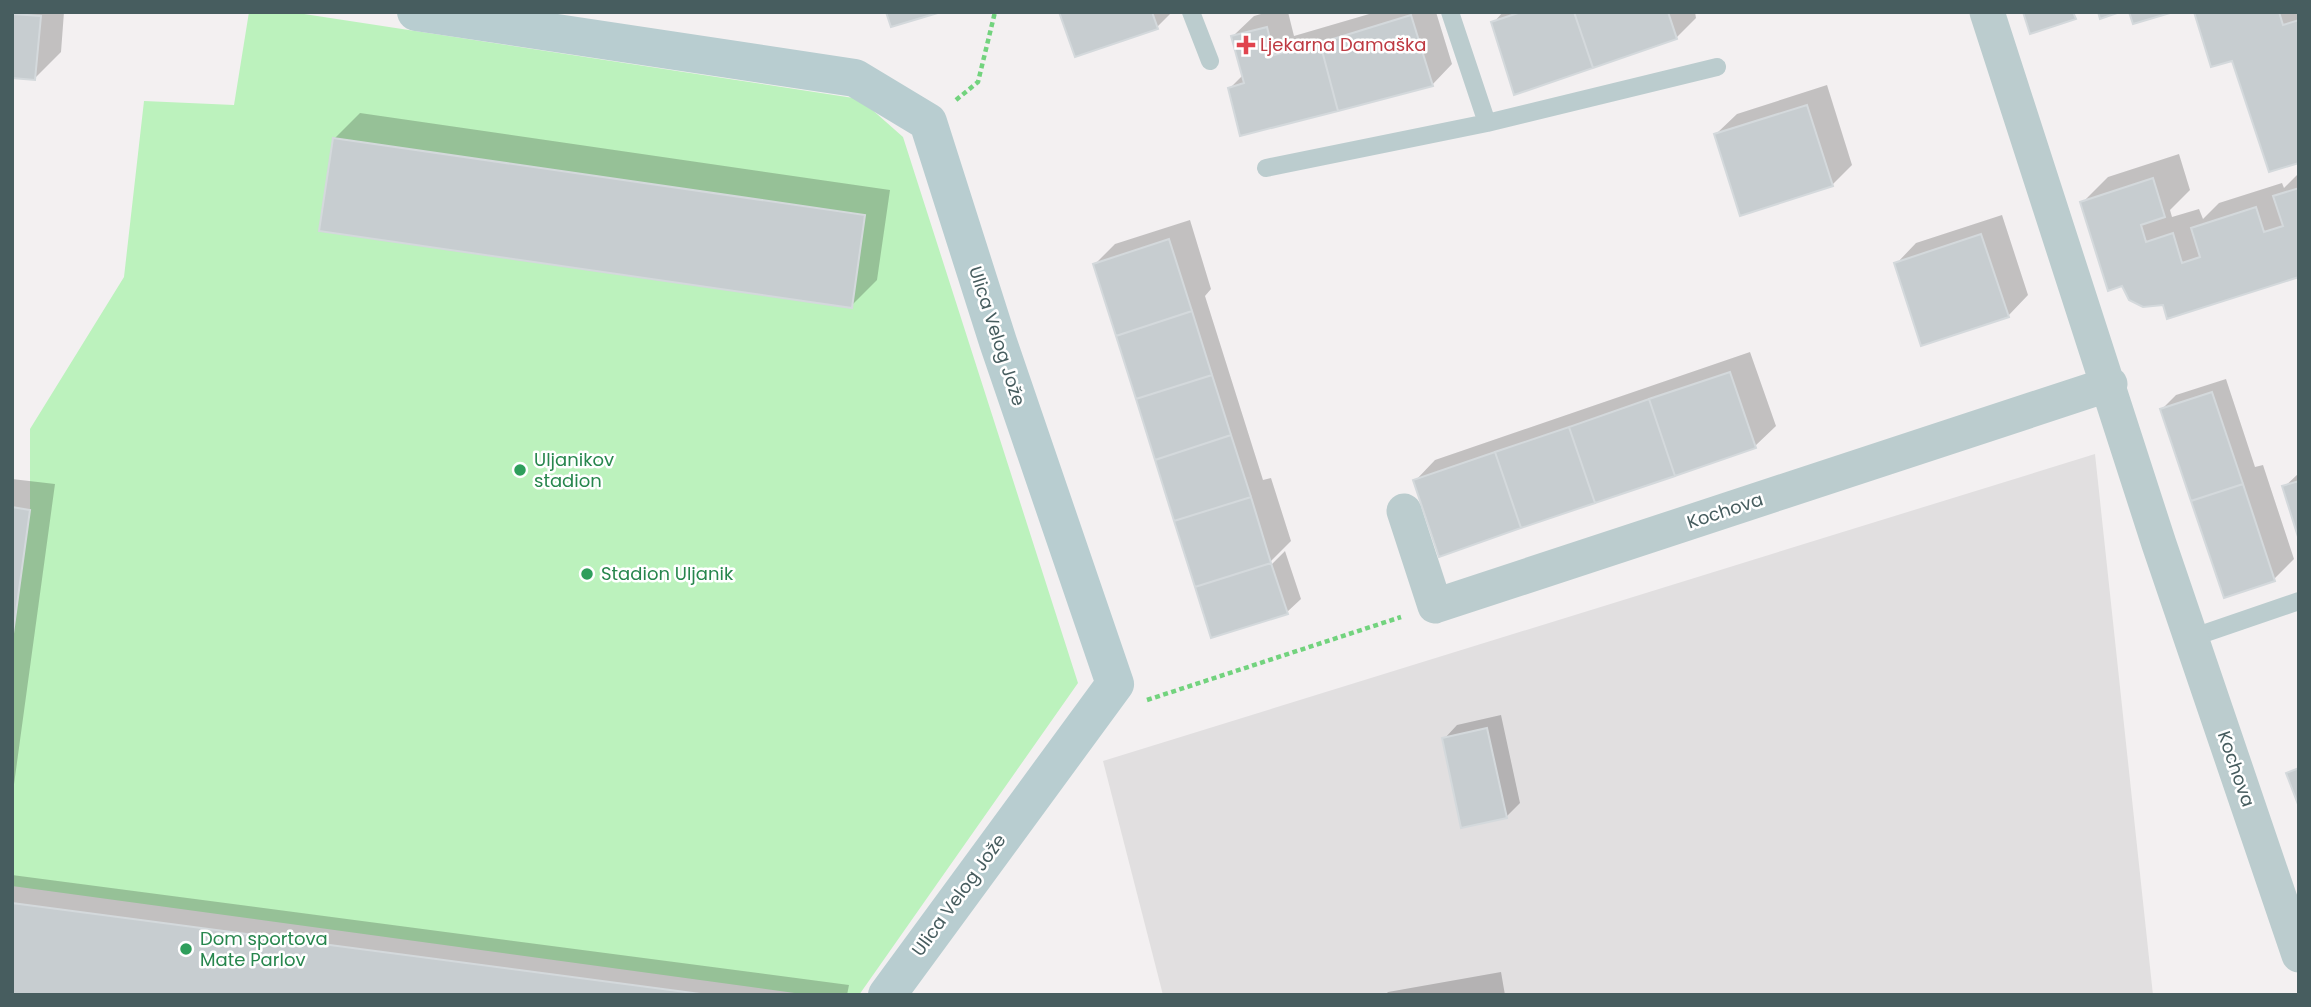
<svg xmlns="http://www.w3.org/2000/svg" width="2311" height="1007" viewBox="0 0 2311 1007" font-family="Poppins,sans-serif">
	<rect width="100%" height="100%" fill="#f3f0f1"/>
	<path fill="#e1dfe0" d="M2095,454L2153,995H1163L1103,761Z"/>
	<path fill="#bcf2bd" d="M249,12H291L860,99L903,137L1078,683L859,995H809L12,886V642L30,510V429L124,277L144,101L234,105Z"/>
	<path fill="#0003" d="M12,12H64L61,52L35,78L12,76Z
		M1061,12H1172L1157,27Z
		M1268,12H1288L1294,36L1376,12H1436L1452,64L1432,85L1230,88L1244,74L1233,36L1254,16Z
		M1503,12H1695L1696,18L1676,38L1493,23Z
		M2196,12H2299V161L2233,59Z
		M1827,85L1852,165L1832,185L1716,134L1737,114Z
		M360,113L890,190L877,280L851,306L334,139Z
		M2179,154L2190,190L2170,210L2172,217L2199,209L2203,219L2219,203L2282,183L2284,188L2299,173V275L2164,303L2082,203L2108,177Z
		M2002,215L2028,295L2008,316L1896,264L1916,243Z
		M1190,220L1211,289L1205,296L1263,480L1271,478L1291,541L1264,568L1266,570L1285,551L1301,599L1287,612L1095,264L1115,244Z
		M1750,352L1776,426L1755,446L1415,481L1435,460Z
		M2226,379L2255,467L2263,465L2294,559L2274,579L2162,409L2176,395Z
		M2299,473V534L2284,487Z
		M12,479L55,484L12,799Z
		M1501,715L1520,803L1506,817L1444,739L1457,725Z
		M12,875L849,985L847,995H12Z
		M1501,972L1505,995H1385L1388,992Z"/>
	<path fill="#c7cdd0" stroke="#d4d9dc" stroke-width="2" d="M886,12H941L891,27Z
		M1059,12H1152L1158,29L1075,57Z
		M1521,12H1574L1593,68L1514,95L1491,22Z
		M1574,12H1668L1677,39L1593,68Z
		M2023,12H2073L2076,19L2030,34Z
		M2098,12H2120L2100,19Z
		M2129,12H2169L2170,13L2133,24Z
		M2194,12H2279L2283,25L2299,20V163L2269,172L2232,61L2211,67Z
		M12,14L41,16L35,80L12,78Z
		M1411,15L1433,86L1338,111L1320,43Z
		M1267,27L1274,55L1320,43L1338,111L1240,136L1228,88L1244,83L1231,36Z
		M1807,105L1833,186L1740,216L1714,134Z
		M333,138L865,215L852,308L319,231Z
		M2153,178L2165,217L2141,225L2146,242L2173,233L2182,263L2200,257L2191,228L2256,207L2264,232L2283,226L2273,196L2299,188V277L2167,319L2163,305L2143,307L2129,300L2122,286L2108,291L2080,202Z
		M1981,234L2009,317L1921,346L1894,263Z
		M1169,239L1192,311L1116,336L1093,264Z
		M1192,311L1212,375L1136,399L1116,336Z
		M1730,372L1756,448L1675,476L1649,399Z
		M1212,375L1231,435L1155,460L1136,399Z
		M2212,392L2243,484L2191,501L2160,409Z
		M1649,399L1675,476L1595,503L1569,427Z
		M1569,427L1595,503L1521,528L1495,452Z
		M1231,435L1251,497L1174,521L1155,460Z
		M1495,452L1521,528L1439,557L1413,480Z
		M2299,481V540L2282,486Z
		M2243,484L2275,581L2224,598L2191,501Z
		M1251,497L1271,563L1195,587L1174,521Z
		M12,507L30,510L12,641Z
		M1271,563L1288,614L1211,638L1195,587Z
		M1487,728L1507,818L1461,828L1442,738Z
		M2299,768V807L2286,773Z
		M12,903L708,995H12Z"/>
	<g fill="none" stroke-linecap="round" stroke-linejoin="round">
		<path stroke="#72d37e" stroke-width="4.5" stroke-dasharray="5 3.5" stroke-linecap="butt" d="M956,100L978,82L995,12
			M1147,700L1401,617"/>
		<path stroke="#bbccce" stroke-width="18" d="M1191,12L1210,61
			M1450,12L1487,123
			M1266,168L1487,123L1717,67
			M2191,638L2299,601"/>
		<path stroke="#bbccce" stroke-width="35" d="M1987,12L2159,544L2299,955
			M1404,511L1435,606L2110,384"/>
		<path stroke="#b8cdd0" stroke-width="38" d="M416,12L855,78L928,122L998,342L1115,684L887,995"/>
	</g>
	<path fill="#e0444e" stroke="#fff" stroke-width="2.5" d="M1242.5 34.5h7v7h7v7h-7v7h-7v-7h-7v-7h7z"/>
	<g fill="#2e9e5b" stroke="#fff" stroke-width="2.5">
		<circle cx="520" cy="470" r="7"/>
		<circle cx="587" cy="574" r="7"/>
		<circle cx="186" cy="949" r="7"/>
	</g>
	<g text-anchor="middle" stroke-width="5" stroke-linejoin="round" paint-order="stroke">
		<g font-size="18" fill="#be3a42" stroke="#fff" text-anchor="start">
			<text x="1260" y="51">Ljekarna Damaška</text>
		</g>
		<g font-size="18" fill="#475d5f" stroke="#fff">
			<text transform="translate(997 336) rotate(72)" y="6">Ulica Velog Jože</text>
			<text transform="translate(1725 511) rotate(-18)" y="6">Kochova</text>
			<text transform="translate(2236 769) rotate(71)" y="6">Kochova</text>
			<text transform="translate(959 895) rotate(-54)" y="6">Ulica Velog Jože</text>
		</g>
		<g font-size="18" fill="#27864d" stroke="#fff" text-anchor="start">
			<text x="534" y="466">Uljanikov<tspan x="534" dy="21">stadion</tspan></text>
			<text x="601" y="580">Stadion Uljanik</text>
			<text x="200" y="945">Dom sportova<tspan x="200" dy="21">Mate Parlov</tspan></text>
		</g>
	</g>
	<rect width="2311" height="1007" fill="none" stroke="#475d5f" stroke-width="28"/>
</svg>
